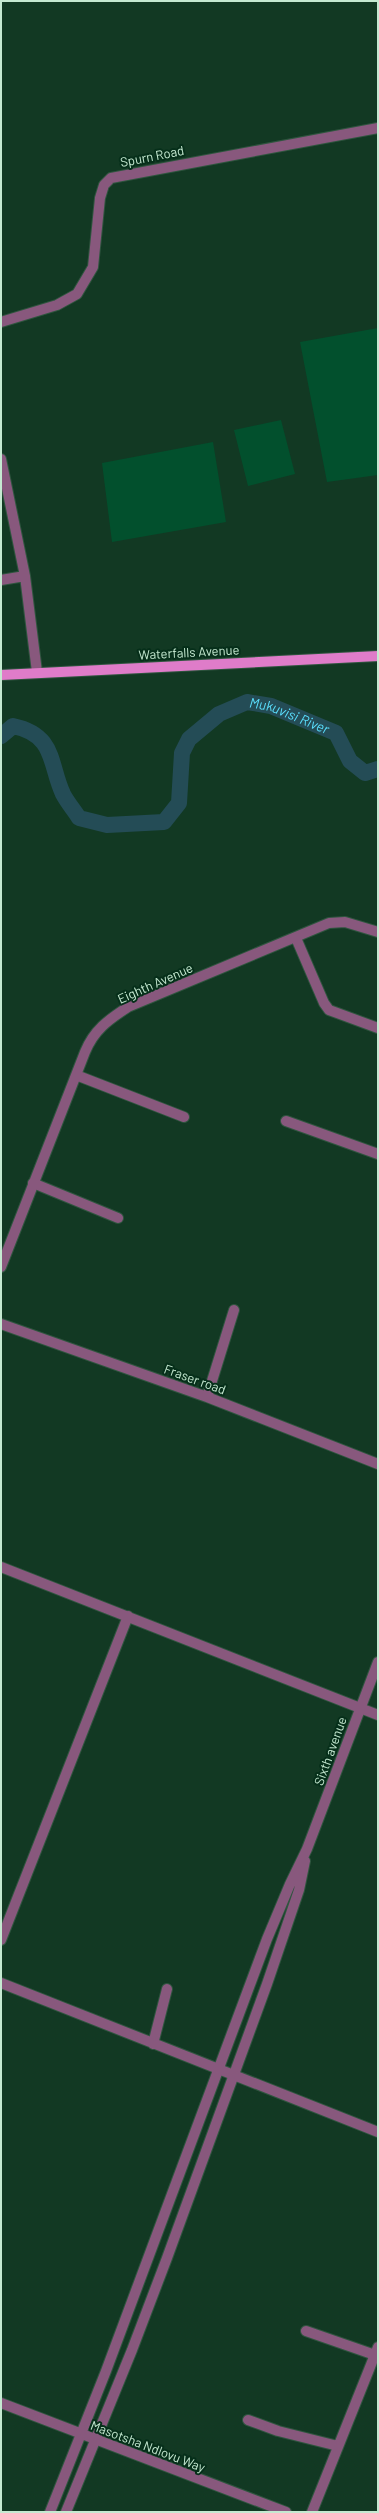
<svg xmlns="http://www.w3.org/2000/svg" width="379" height="2513" viewBox="0 0 379 2513" font-family="Barlow,sans-serif">
	<rect width="100%" height="100%" fill="#123923"/>
	<path fill="#02502d" d="M378,328V475L327,482L300,342Z
		M281,420L295,474L248,486L234,430Z
		M213,442L226,522L112,542L102,463Z"/>
	<g fill="none" stroke-linecap="round" stroke-linejoin="round">
		<path stroke="#244c56" stroke-width="16" id="s1" d="M1,736L13,726C56,735 49,764 63,794C67,802 74,810 79,818L107,825L164,822L179,803L182,753L189,739L219,714L247,702L271,706L336,733L350,761L365,773L378,769"/>
		<defs>
			<path id="minor" d="M1,322L57,305L77,294L93,267L100,198L104,185L111,178L378,128
				M1,459L25,576L37,672
				M1,580L25,576
				M296,938L324,1003L329,1010L378,1028
				M76,1075L184,1117
				M286,1121L378,1154
				M33,1183L118,1218
				M1,1267L85,1052C94,1030 108,1020 128,1007L329,923L345,922L378,932
				M1,1324L207,1397L378,1464
				M207,1397L234,1310
				M1,1567L378,1715
				M1,1940L128,1616
				M1,1983L378,2132
				M153,2044L167,1989
				M306,2331L375,2355
				M1,2403L286,2512
				M248,2420L278,2431L338,2446
				M50,2512L106,2371L267,1939L290,1884L307,1849L378,1662
				M66,2512L132,2350L167,2258L267,1984L299,1890L305,1861
				M312,2512L378,2347"/>
			<path id="major" d="M1,675L378,656"/>
		</defs>
		<use href="#minor" stroke="#2f553f" stroke-width="12"/>
		<use href="#major" stroke="#2f553f" stroke-width="12"/>
		<use href="#minor" stroke="#88587d" stroke-width="10"/>
		<use href="#major" stroke="#df7cc9" stroke-width="10"/>
	</g>
	<g text-anchor="middle" stroke-width="4" stroke-linejoin="round" paint-order="stroke">
		<g font-size="13" fill="#c5e9d1" stroke="#062f1a">
			<text transform="translate(152 156) rotate(-11)" y="5">Spurn Road</text>
			<text transform="translate(189 652) rotate(-3)" y="5">Waterfalls Avenue</text>
			<text transform="translate(155 983) rotate(-24)" y="5">Eighth Avenue</text>
			<text transform="translate(195 1379) rotate(20)" y="5">Fraser road</text>
			<text transform="translate(330 1751) rotate(-70)" y="5">Sixth avenue</text>
			<text transform="translate(148 2446) rotate(21)" y="5">Masotsha Ndlovu Way</text>
		</g>
		<g font-size="14" font-style="italic" fill="#59dcfa" stroke="#062f1a">
			<text dy="5" stroke="none"><textPath href="#s1" startOffset="425">Mukuvisi River</textPath></text>
		</g>
	</g>
	<rect width="379" height="2513" fill="none" stroke="#c5e9d1" stroke-width="4"/>
</svg>
